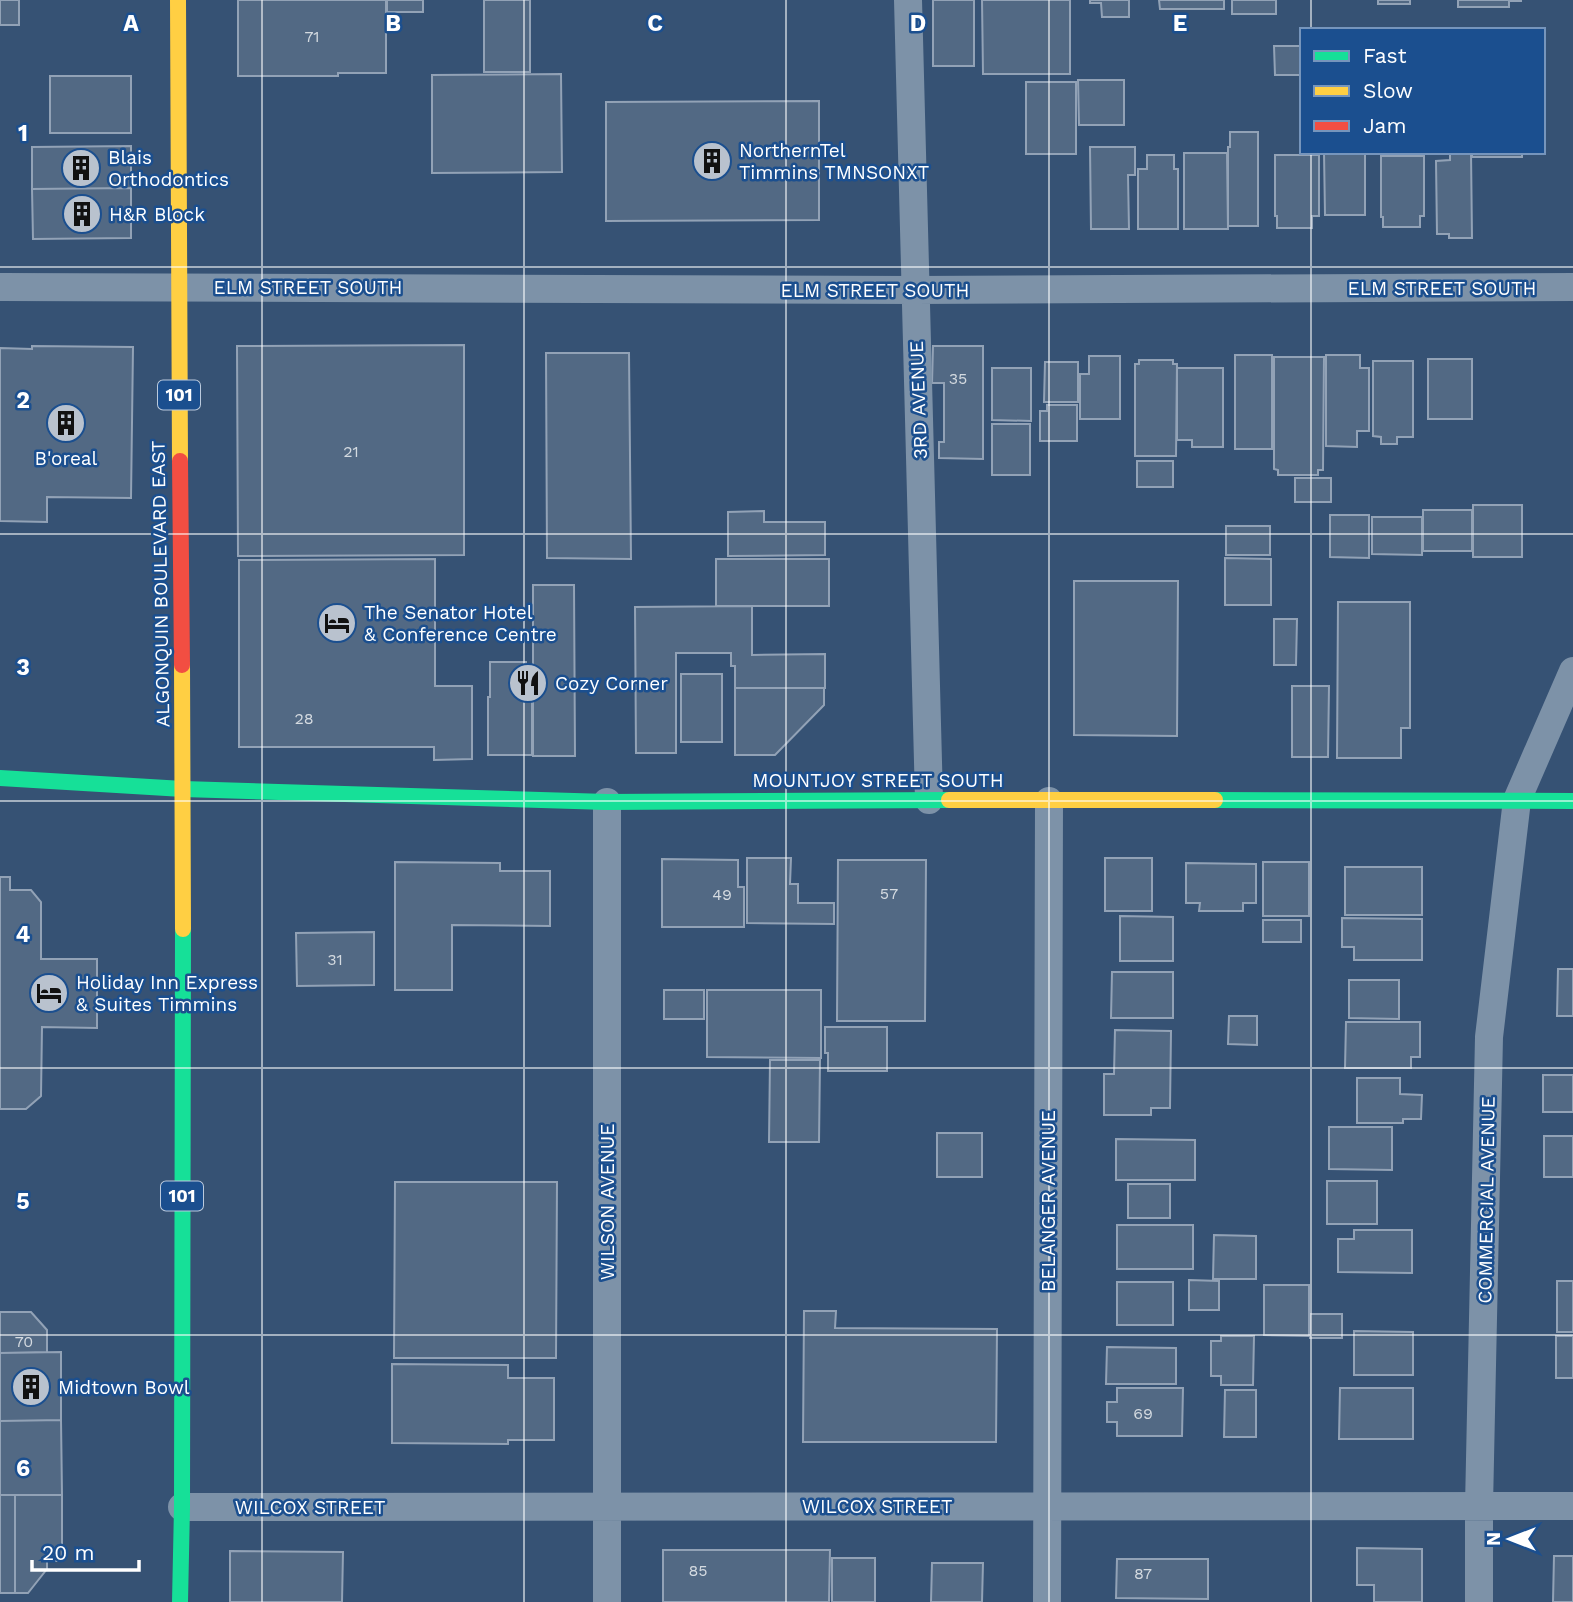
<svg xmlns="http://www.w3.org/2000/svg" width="1573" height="1602" viewBox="0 0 1573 1602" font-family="'Work Sans',sans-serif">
	<rect width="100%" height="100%" fill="#365274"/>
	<path fill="#526984" stroke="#92a2b6" stroke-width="2" d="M0,0H19V25H0Z
		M238,0H386V73H338V76H238Z
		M387,0H423V12H387Z
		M484,0H530V72H484Z
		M933,0H974V66H933Z
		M982,0H1070V74H983Z
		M1090,0H1129V17H1102L1101,3H1090Z
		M1159,0H1224V9H1160Z
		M1232,0H1276V14H1232Z
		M1378,0H1410V4H1378Z
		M1458,0H1521V1H1509V7H1458Z
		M1274,46H1302V75H1275Z
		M561,74L562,172L432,173V75Z
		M50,76H131V133H50Z
		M1078,80H1124V125H1079Z
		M1026,82H1076V154H1026Z
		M819,101V220L606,221V102Z
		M1230,132H1258V226H1228V147H1230Z
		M131,146V188L32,189V147Z
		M1090,147H1135V175H1128L1129,229H1091Z
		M1324,152H1365V215H1325Z
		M1450,152H1471L1472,238H1449V234H1437L1436,161L1450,160Z
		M1472,152H1522V157H1472Z
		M1184,153H1227L1228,229H1184Z
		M1147,155H1174V169H1178V229H1138V169H1147Z
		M1275,155H1319V216H1312V228H1277V216H1275Z
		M1381,156H1424V216H1420V227H1383V217H1381Z
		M131,188V238L33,239L32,189Z
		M464,345V555L238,556L237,346Z
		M32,346L133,347L131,498L47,497V522L0,521V348L32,349Z
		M933,346H983V459L939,458V442H944V383H932Z
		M546,353H629L631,559L547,558Z
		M1235,355H1272V449H1235Z
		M1326,355H1360V368H1369V431H1357V447L1326,446Z
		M1089,356H1120V419H1080V374H1089Z
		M1274,357H1324L1323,470H1318V475H1278V470L1274,469Z
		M1428,359H1472V419H1428Z
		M1139,360H1173V364H1177L1176,456H1135V364H1139Z
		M1373,361H1413V437H1397V444H1381V437L1373,436Z
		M1045,362H1078V402H1044Z
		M992,368H1031V421L992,420Z
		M1177,368H1223V447H1192V440H1177Z
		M1047,405H1077V441H1040V411H1047Z
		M992,424H1030V475H992Z
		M1137,461H1173V487H1137Z
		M1295,478H1331V502H1295Z
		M1473,505H1522V557H1473Z
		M1423,510H1472V551H1423Z
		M764,511V522H825V555L728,556V512Z
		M1330,515H1369V558L1330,557Z
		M1372,517H1422V555L1372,554Z
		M1226,526H1270V555H1226Z
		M1225,558L1271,559V605H1225Z
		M435,559V686H472V759L434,760V747H239V560Z
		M716,559H829V606H716Z
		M1074,581H1178L1177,736L1074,735Z
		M533,585H574L575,756H533Z
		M1338,602H1410V728H1401V758H1337Z
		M752,606V655L825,654V688H735V666H731V653H676V753H636L635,607Z
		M1274,619H1297L1296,665H1274Z
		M490,662H526V696H532V755H488V697H490Z
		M681,674H722V742H681Z
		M1292,686H1329L1328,757H1292Z
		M735,688H824V705L775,755H735Z
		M747,858H791L790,884H798V903H834V924L747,923Z
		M1105,858H1152V911H1105Z
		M662,859L738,860V887H744V927H662Z
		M838,860H926L925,1021H837Z
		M395,862L500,863V871H550V926L452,925V990H395Z
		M1263,862H1309V916H1263Z
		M1186,863L1256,864V903H1243V911H1199L1200,903H1186Z
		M1345,867H1422V915H1345Z
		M0,877H10V890H31L41,902V959H97V1028L42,1027L41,1096L26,1109H0Z
		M1120,916L1173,917V961H1120Z
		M1342,918L1422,919V960H1354V947H1342Z
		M1263,920H1301V942H1263Z
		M374,932V985L297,986L296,933Z
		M1558,969H1573V1016H1557Z
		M1112,972H1173V1018H1111Z
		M1349,980H1399V1019L1349,1018Z
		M664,990H704V1019H664Z
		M707,990H821V1058L707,1057Z
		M1229,1016H1257V1045L1228,1044Z
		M1346,1022H1420V1057H1411V1068H1345Z
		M825,1027H887V1071H828V1053H825Z
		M1115,1030L1171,1031L1170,1108H1151V1115H1104V1074H1114Z
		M770,1060H820L819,1142H769Z
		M1543,1075H1573V1112H1543Z
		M1357,1078H1400V1094L1422,1095L1421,1119H1403V1123H1357Z
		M1329,1127H1392V1170L1329,1169Z
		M937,1133H982V1177H937Z
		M1544,1136H1573V1177H1544Z
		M1116,1139L1195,1140V1180H1116Z
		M1327,1181H1377V1224H1327Z
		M395,1182H557L556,1358H394Z
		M1128,1184H1170V1218H1128Z
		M1117,1225H1193V1269H1117Z
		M1354,1230H1412V1273L1338,1272V1239H1354Z
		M1214,1235L1256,1236V1279H1213Z
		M1189,1280L1219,1281V1310H1189Z
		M1557,1281H1573V1332H1557Z
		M1117,1282H1173V1325H1117Z
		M1264,1285H1309V1336L1264,1335Z
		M804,1311H836L835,1328L997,1329L996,1442H803Z
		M0,1312H31L47,1330V1352L0,1353Z
		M1310,1314H1342V1338H1310Z
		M1354,1331L1413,1332V1375H1354Z
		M1221,1336H1254L1253,1385H1221V1376H1211V1341H1221Z
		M1556,1336H1573V1378H1556Z
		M1107,1347L1176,1348V1384H1106Z
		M61,1352V1420L0,1421V1353Z
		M392,1364L508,1365V1378H554V1440H508V1444L392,1443Z
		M1117,1388H1183L1182,1436H1117V1422H1107V1402H1117Z
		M1340,1388H1413V1439H1339Z
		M1225,1390H1256V1437H1224Z
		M61,1420L62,1495H0V1421Z
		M0,1495H15V1593H0Z
		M15,1495H62V1561H47V1569L28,1593H15Z
		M1357,1548L1422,1549V1602H1374V1585H1357Z
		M663,1550H830L829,1602H663Z
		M230,1551L343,1552L342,1602H230Z
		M1554,1556H1573V1602H1553Z
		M832,1558H875V1602H832Z
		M1117,1559H1208V1599L1116,1598Z
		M932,1563H983L982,1602H931Z"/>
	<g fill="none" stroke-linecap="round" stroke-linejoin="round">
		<path stroke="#7d92a8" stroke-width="28" d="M908,0L929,800
			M0,287L915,290L1573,287
			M607,802V1602
			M182,1507L1573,1506
			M1047,1602L1049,801
			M1479,1602V1506L1489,1037L1517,800L1573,671"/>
		<path stroke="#16e098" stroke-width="16" d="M0,778L183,789L607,802L949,800
			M1215,800L1573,801
			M180,1602L182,1507L183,929"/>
		<path stroke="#ffcf43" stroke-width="16" d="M178,0L180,461
			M182,665L183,929
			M949,800H1215"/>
		<path stroke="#f24e42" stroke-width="16" d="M180,461L182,665"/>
	</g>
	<path fill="none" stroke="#fff" stroke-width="2" stroke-opacity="0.55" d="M262,0V1602M524,0V1602M786,0V1602M1049,0V1602M1311,0V30M1311,152V1602M0,267H1573M0,534H1573M0,801H1573M0,1068H1573M0,1335H1573"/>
	<defs>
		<symbol id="building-disc" viewBox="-11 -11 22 22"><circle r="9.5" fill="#b9c2ce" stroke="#1b4f8f"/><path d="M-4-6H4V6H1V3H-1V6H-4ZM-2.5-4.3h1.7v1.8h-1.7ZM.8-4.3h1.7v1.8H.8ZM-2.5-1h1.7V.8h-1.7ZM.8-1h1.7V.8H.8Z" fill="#111"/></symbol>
		<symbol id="hotel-disc" viewBox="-11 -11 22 22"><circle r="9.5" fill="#b9c2ce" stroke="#1b4f8f"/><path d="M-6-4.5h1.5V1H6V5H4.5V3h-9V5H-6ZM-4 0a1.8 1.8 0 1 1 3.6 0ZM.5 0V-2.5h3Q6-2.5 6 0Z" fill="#111"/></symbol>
		<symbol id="restaurant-disc" viewBox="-11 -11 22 22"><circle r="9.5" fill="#b9c2ce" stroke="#1b4f8f"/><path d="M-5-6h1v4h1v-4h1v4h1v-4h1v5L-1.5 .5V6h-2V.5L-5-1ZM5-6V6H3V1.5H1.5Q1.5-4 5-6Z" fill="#111"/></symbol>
	</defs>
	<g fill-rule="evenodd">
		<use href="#building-disc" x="690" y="139" width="44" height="44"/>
		<use href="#building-disc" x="59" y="146" width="44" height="44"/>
		<use href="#building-disc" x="60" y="192" width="44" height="44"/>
		<use href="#building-disc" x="44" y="401" width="44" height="44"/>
		<use href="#hotel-disc" x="315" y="601" width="44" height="44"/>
		<use href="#restaurant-disc" x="506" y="661" width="44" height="44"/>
		<use href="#hotel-disc" x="27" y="971" width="44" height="44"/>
		<use href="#building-disc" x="9" y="1365" width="44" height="44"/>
	</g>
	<g text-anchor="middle" stroke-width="5" stroke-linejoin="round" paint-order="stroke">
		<g font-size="16" fill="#d4dae0">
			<text x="312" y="42">71</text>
			<text x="958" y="384">35</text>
			<text x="351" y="457">21</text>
			<text x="304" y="724">28</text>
			<text x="889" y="899">57</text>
			<text x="722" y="900">49</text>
			<text x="335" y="965">31</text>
			<text x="24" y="1347">70</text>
			<text x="1143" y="1419">69</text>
			<text x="698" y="1576">85</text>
			<text x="1143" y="1579">87</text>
		</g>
		<g fill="#1b4f8f" stroke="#bbcadd" stroke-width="2">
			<rect x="158" y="380.5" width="42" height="29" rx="5"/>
			<rect x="161" y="1181.5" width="42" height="29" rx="5"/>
		</g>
		<g font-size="18" font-weight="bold" fill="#fff">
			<text x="179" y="401">101</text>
			<text x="182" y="1202">101</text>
		</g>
		<g font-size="19" fill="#fff" stroke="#1b4f8f" text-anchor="start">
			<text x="739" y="157">NorthernTel<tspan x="739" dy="22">Timmins TMNSONXT</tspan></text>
			<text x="108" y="164">Blais<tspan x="108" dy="22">Orthodontics</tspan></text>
			<text x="109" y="221">H&amp;R Block</text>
			<text x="66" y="465" text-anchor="middle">B'oreal</text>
			<text x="364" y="619">The Senator Hotel<tspan x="364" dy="22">&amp; Conference Centre</tspan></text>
			<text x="555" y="690">Cozy Corner</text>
			<text x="76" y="989">Holiday Inn Express<tspan x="76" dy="22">&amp; Suites Timmins</tspan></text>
			<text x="58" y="1394">Midtown Bowl</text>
		</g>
		<g font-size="19" fill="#fff" stroke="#1b4f8f">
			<text x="308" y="294">ELM STREET SOUTH</text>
			<text x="1442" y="295">ELM STREET SOUTH</text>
			<text x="875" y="297">ELM STREET SOUTH</text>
			<text transform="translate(918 400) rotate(-92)" y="7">3RD AVENUE</text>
			<text transform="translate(160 584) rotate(-91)" y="7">ALGONQUIN BOULEVARD EAST</text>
			<text x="878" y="787">MOUNTJOY STREET SOUTH</text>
			<text transform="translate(1486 1200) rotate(-89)" y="7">COMMERCIAL AVENUE</text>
			<text transform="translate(1048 1201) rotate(-90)" y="7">BELANGER AVENUE</text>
			<text transform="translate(607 1202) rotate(-90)" y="7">WILSON AVENUE</text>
			<text x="877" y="1513">WILCOX STREET</text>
			<text x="310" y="1514">WILCOX STREET</text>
		</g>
	</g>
	<g font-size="23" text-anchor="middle" font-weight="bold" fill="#fff" stroke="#1b4f8f" stroke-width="5" stroke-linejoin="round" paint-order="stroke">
		<text x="131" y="31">A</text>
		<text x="393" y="31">B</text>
		<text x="655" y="31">C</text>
		<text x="918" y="31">D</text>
		<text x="1180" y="31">E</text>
		<text x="23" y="141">1</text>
		<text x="23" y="408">2</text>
		<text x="23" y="675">3</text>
		<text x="23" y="942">4</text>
		<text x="23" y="1209">5</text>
		<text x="23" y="1476">6</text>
	</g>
	<rect x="1300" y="28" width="245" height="126" fill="#1b4f8f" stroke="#7695bc" stroke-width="2"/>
	<rect x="1314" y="51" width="35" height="10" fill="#16e098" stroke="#7695bc" stroke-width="2"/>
	<text x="1363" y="63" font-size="21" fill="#ffffff">Fast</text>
	<rect x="1314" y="86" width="35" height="10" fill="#ffcf43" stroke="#7695bc" stroke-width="2"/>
	<text x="1363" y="98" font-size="21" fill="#ffffff">Slow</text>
	<rect x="1314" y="121" width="35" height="10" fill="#f24e42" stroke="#7695bc" stroke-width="2"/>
	<text x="1363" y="133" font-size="21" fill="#ffffff">Jam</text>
	<g transform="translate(1510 1539) rotate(270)" stroke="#1b4f8f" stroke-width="5" paint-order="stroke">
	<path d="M0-5L12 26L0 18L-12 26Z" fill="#ffffff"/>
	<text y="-10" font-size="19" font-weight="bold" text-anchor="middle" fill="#ffffff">N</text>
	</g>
	<path d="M32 1560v10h107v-10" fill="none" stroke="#ffffff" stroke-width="3.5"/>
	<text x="42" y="1560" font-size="21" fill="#ffffff" stroke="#1b4f8f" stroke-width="5" paint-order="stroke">20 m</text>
</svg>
